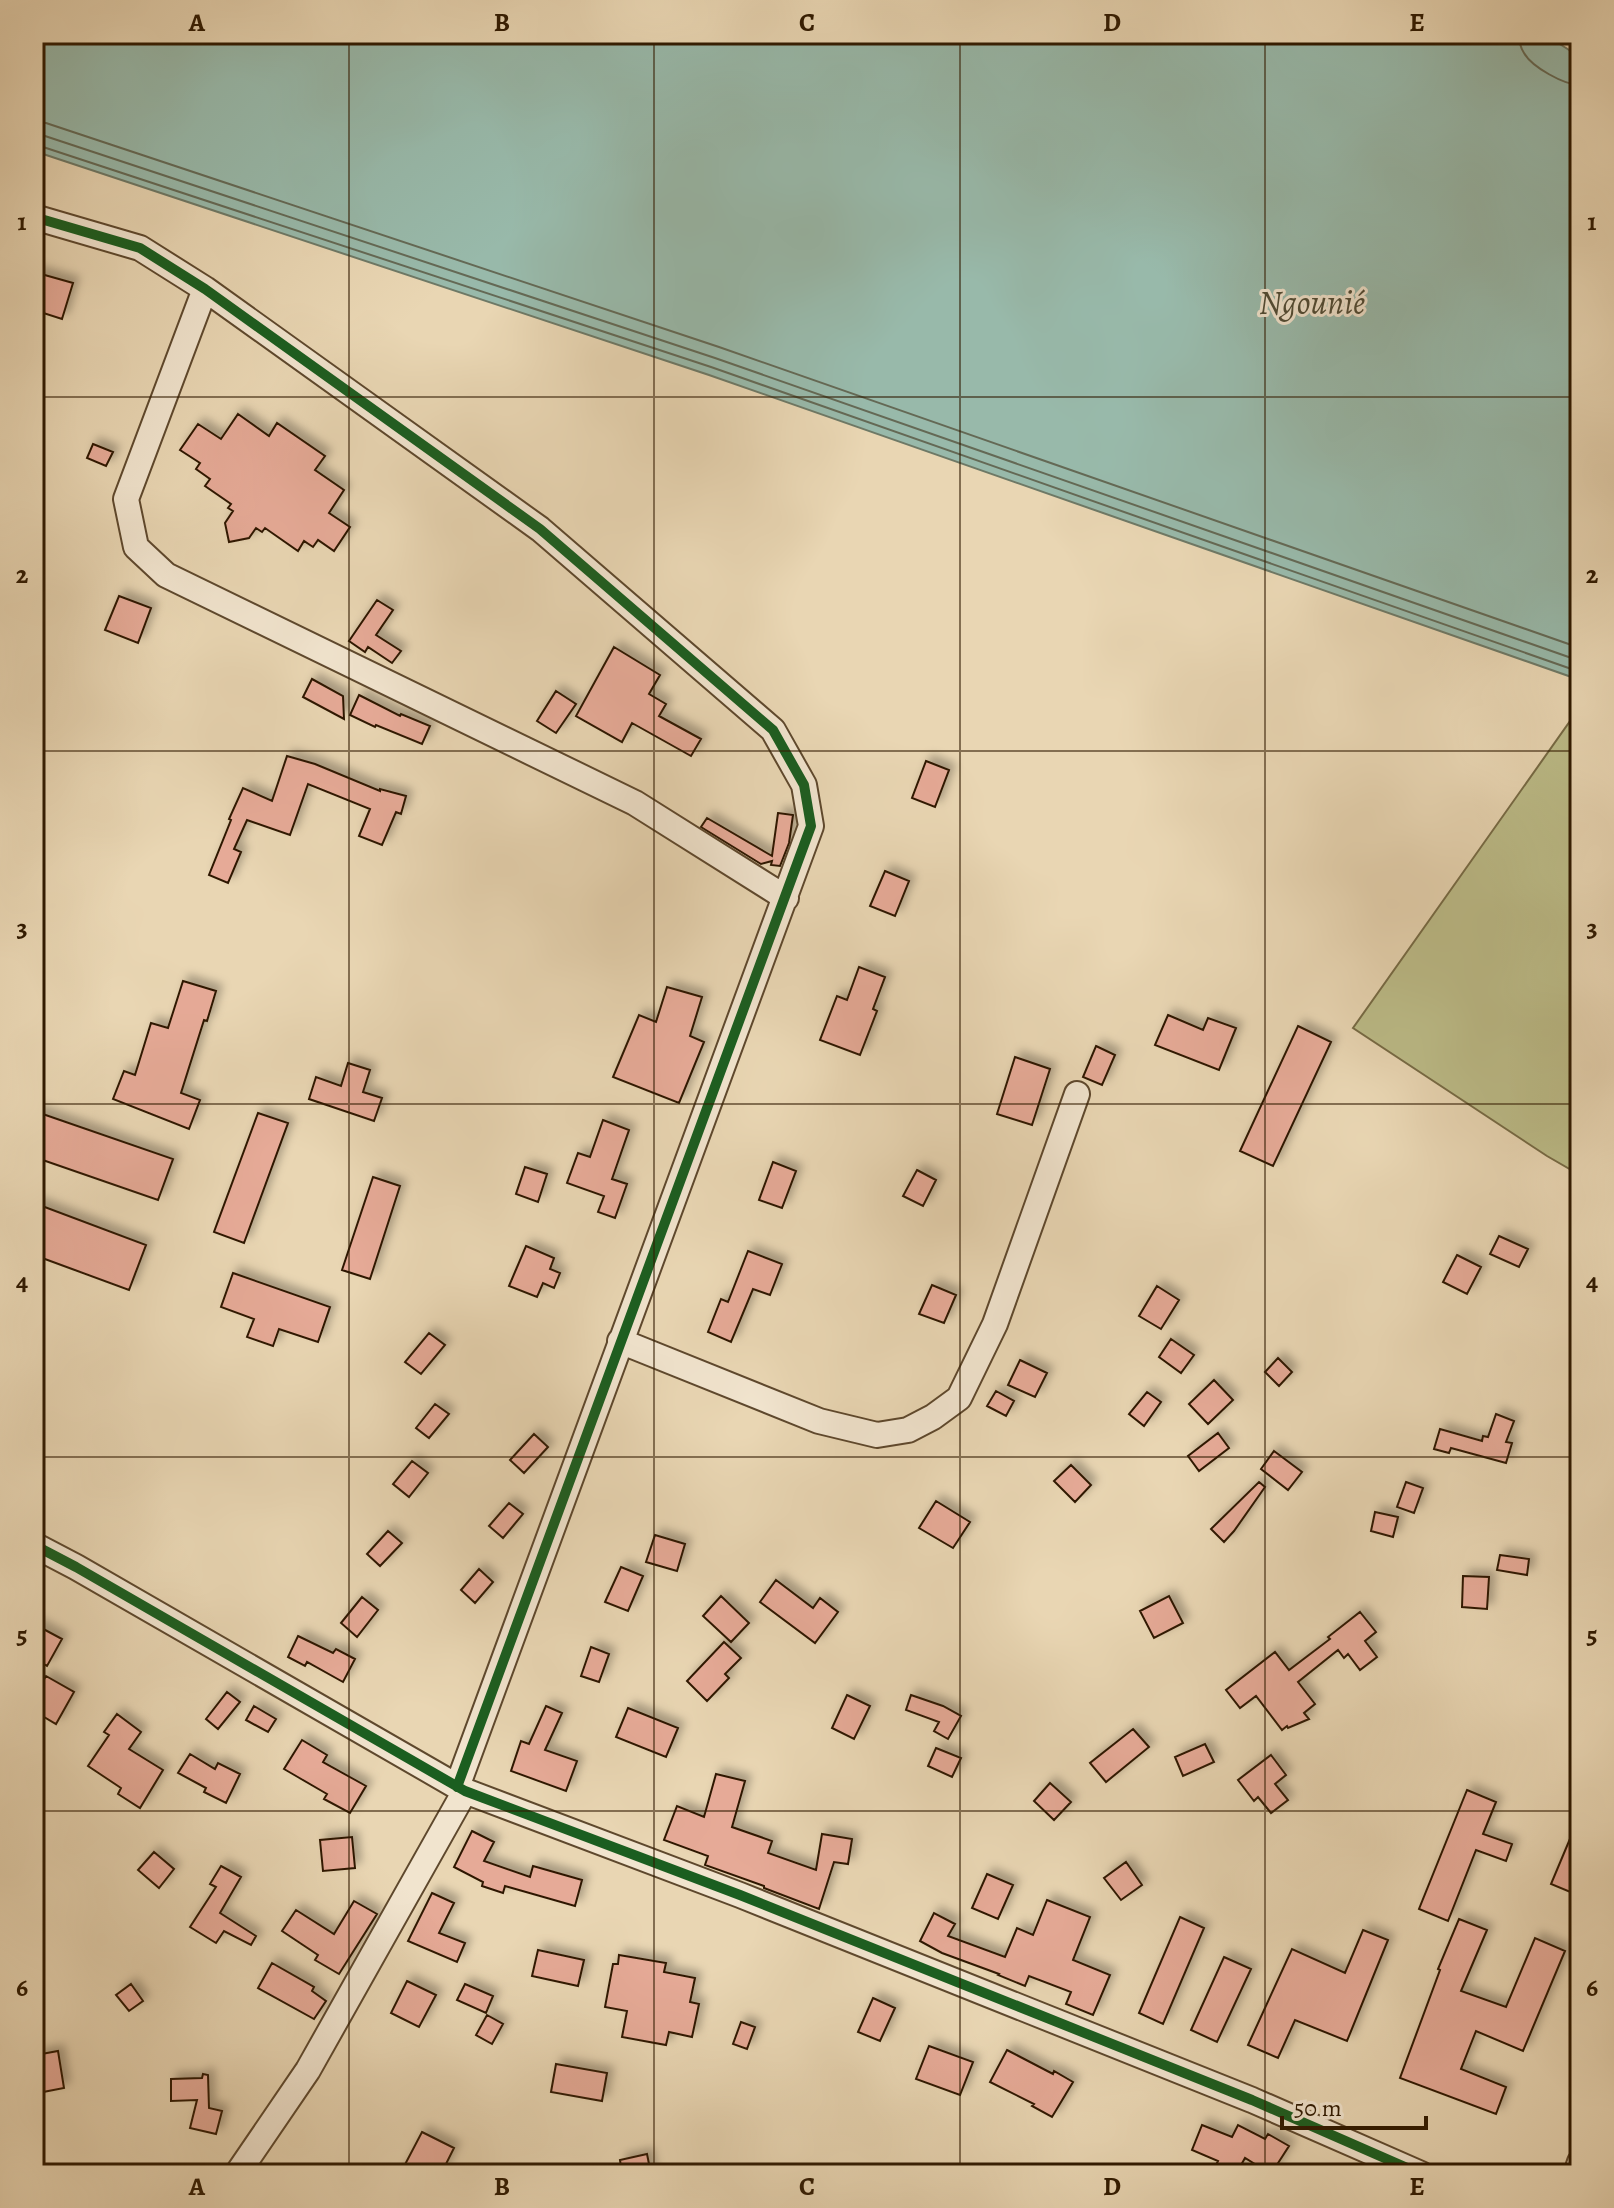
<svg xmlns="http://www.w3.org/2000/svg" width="1614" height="2208" viewBox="0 0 1614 2208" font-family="Alegreya,serif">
	<defs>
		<filter id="shadow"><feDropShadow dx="6" dy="-6" stdDeviation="4" flood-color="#0004"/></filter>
	</defs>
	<rect width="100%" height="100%" fill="#e9d6b3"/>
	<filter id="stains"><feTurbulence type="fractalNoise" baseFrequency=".0025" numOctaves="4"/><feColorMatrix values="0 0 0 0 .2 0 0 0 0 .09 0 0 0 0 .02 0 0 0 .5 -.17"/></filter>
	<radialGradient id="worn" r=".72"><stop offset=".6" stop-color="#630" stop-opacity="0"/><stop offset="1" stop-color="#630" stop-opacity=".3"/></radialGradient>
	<path fill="#bcbc88" stroke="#766a44" stroke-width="2" d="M1580,707V1175L1547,1156L1353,1028Z"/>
	<path fill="#98b9aa" stroke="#6e7966" stroke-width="2" d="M34,34H1544L1580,57V680L709,375L34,151Z"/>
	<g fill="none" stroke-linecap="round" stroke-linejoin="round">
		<path stroke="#646955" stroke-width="2" d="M1519,34C1519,41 1520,47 1524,53C1532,67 1564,85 1580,85
			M34,122L46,123L719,347L1580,648
			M34,134L42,135L715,358L1580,661
			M34,144L711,367L1580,672"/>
	</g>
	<path fill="#e6aa97" stroke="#2f1900" stroke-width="2" filter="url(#shadow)" d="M34,272L73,283L62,319L34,310Z
		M238,414L269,436L277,423L325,456L315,470L344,490L329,513L350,527L334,551L318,540L313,547L304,541L298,551L265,528L262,532L256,528L249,538L229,542L225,523L233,511L228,508L231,504L205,486L210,479L196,469L200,463L180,450L198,424L221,439Z
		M93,444L113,452L106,466L87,458Z
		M119,596L151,608L138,643L105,630Z
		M377,600L393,610L376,635L401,651L392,663L368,647L365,652L349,641Z
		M614,647L660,675L649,694L666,704L659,716L701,739L691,756L632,723L622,742L576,716Z
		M312,679L343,696L344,719L303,697Z
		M556,691L576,704L556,733L537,721Z
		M359,695L400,716L401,714L430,726L422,744L376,725L375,727L350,715Z
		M287,756L315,764L380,791V789L406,796L401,814L396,812L382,845L359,836L370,809L308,784L290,835L247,820L234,849L241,852L228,883L209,875L231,820L229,819L243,788L272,801Z
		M926,761L949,770L935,807L912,798Z
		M778,813L793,815L789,843L780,866L771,865L772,861L761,864L701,827L707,818L772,856Z
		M885,871L909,881L895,916L870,906Z
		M859,967L885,977L873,1009L877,1011L860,1055L820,1040L837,996L847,1000Z
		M183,981L216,991L207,1021L204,1020L181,1093L200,1100L189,1129L113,1099L124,1071L135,1075L151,1023L168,1028Z
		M667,987L702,997L690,1036L704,1042L679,1103L613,1077L639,1015L656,1022Z
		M1168,1015L1203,1030L1208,1018L1236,1028L1219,1070L1155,1045Z
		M1298,1026L1331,1042L1273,1166L1240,1151Z
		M1096,1046L1115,1055L1102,1085L1083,1077Z
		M1015,1057L1050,1069L1032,1125L997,1114Z
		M348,1063L370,1070L363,1092L382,1098L374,1121L309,1099L316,1077L341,1086Z
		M34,1111L173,1159L158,1200L34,1157Z
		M258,1113L288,1123L244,1243L214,1232Z
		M603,1120L629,1130L612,1179L627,1184L615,1218L598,1212L604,1196L567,1183L578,1153L590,1157Z
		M773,1162L796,1171L782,1208L759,1200Z
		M525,1167L547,1174L538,1202L516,1194Z
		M917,1170L936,1180L923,1206L903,1196Z
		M373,1177L400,1186L370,1279L342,1270Z
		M34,1203L146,1245L129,1290L34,1255Z
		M1499,1236L1528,1249L1519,1267L1490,1254Z
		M526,1246L554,1258L550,1269L560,1273L554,1288L543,1283L537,1297L509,1286Z
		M748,1251L782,1264L770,1295L753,1289L731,1342L708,1332L721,1299L728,1302Z
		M1457,1255L1481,1267L1467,1294L1443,1282Z
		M233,1273L330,1307L318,1342L279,1329L273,1346L247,1337L254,1319L221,1307Z
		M932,1285L956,1295L944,1323L919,1314Z
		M1157,1286L1179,1300L1161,1329L1139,1316Z
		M429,1333L445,1345L421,1374L405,1362Z
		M1171,1339L1194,1355L1181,1373L1159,1357Z
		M1278,1358L1292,1372L1279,1386L1265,1372Z
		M1020,1360L1047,1373L1035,1397L1008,1385Z
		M1214,1380L1233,1400L1208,1424L1189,1404Z
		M996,1391L1014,1401L1006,1416L987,1406Z
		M1147,1392L1161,1402L1144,1426L1129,1414Z
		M435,1404L449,1414L429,1438L416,1428Z
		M1496,1414L1514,1421L1506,1442L1512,1443L1506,1463L1451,1448L1449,1453L1434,1449L1440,1429L1482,1441L1483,1436L1488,1437Z
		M1218,1433L1229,1448L1199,1471L1188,1456Z
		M534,1434L548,1447L524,1473L510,1460Z
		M1274,1451L1302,1472L1288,1490L1261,1469Z
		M412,1461L428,1473L409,1497L393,1484Z
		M1071,1465L1091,1485L1075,1502L1054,1481Z
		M1259,1482L1265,1487L1234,1531L1224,1542L1211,1529Z
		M1406,1482L1423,1488L1414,1513L1397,1507Z
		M936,1501L970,1522L953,1548L919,1528Z
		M509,1503L523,1514L503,1538L489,1526Z
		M1375,1512L1398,1517L1393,1537L1371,1531Z
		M388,1531L402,1543L380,1566L367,1554Z
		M655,1535L685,1544L677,1571L646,1562Z
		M1500,1555L1529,1559L1527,1575L1497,1570Z
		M621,1567L643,1576L628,1611L605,1602Z
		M479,1569L493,1582L475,1603L461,1590Z
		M1463,1576L1489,1577L1487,1609L1462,1607Z
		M776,1580L813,1608L820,1598L838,1612L815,1643L760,1602Z
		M721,1596L749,1623L731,1642L703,1616Z
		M1169,1596L1183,1623L1154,1638L1140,1611Z
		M362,1597L378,1610L357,1637L341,1623Z
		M1360,1612L1376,1632L1365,1641L1377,1657L1360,1670L1348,1654L1344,1658L1338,1650L1298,1682L1315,1704L1304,1713L1309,1719L1288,1728L1287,1726L1282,1730L1256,1696L1240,1708L1226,1690L1275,1652L1289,1670L1330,1639L1328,1637Z
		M34,1624L62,1639L47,1666L34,1659Z
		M298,1636L333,1653L336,1649L355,1659L343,1682L307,1662L305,1666L288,1657Z
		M724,1642L741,1658L725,1674L729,1678L707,1701L687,1681Z
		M591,1647L609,1654L599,1682L581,1676Z
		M46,1676L74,1692L56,1724L34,1711V1696Z
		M227,1692L240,1702L218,1729L206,1719Z
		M847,1695L870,1706L854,1739L832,1728Z
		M911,1695L943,1706L961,1716L948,1739L934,1731L939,1722L906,1710Z
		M254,1706L276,1719L268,1732L246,1720Z
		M546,1706L562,1713L545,1750L577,1761L566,1791L511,1771L521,1741L529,1744Z
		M628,1708L678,1728L666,1757L616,1737Z
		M117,1714L141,1732L129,1749L163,1770L140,1808L118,1794L121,1788L88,1766L109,1735L104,1732Z
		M1133,1729L1149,1747L1106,1782L1090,1763Z
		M302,1740L327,1755L323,1762L366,1786L350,1813L324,1799L327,1794L284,1769Z
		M1205,1744L1214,1762L1183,1776L1175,1757Z
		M936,1748L961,1758L952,1777L928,1766Z
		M190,1754L215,1769L218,1763L240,1774L226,1803L204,1792L206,1788L178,1773Z
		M1271,1755L1286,1775L1275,1784L1288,1800L1271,1813L1258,1797L1254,1801L1238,1780Z
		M716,1774L745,1781L732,1827L772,1841L768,1853L816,1870L822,1834L852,1839L848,1864L834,1862L819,1909L764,1888V1886L705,1865L708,1856L664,1840L677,1806L704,1817Z
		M1050,1783L1071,1802L1054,1820L1034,1801Z
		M1467,1790L1496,1802L1483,1834L1512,1844L1506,1861L1476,1850L1448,1921L1419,1909Z
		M1580,1815V1896L1551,1884Z
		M472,1831L494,1842L484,1861L530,1877L533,1866L582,1880L575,1906L505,1886L503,1893L482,1886L483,1882L454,1867Z
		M352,1837L355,1868L323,1871L320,1840Z
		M154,1852L174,1869L159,1888L138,1870Z
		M1126,1862L1142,1885L1121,1900L1104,1878Z
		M221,1866L241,1877L220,1913L256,1936L251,1945L224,1931L216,1943L190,1927L216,1887L210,1884Z
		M987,1874L1013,1885L998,1919L972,1908Z
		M432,1893L454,1903L439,1933L465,1943L457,1962L408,1941Z
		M1047,1900L1090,1917L1073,1960L1110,1975L1093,2015L1066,2004L1071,1992L1029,1976L1025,1986L998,1975L999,1974L942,1953L920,1941L934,1913L955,1924L948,1936L1005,1957L1017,1928L1033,1935Z
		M354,1901L377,1914L339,1974L315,1960L318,1955L282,1931L296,1910L334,1934Z
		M1180,1917L1204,1928L1163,2024L1139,2013Z
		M1459,1919L1487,1930L1461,1991L1506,2007L1535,1938L1565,1951L1523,2051L1476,2031L1461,2069L1506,2087L1496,2114L1400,2078L1440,1970L1438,1969Z
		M1363,1930L1388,1940L1347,2041L1295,2020L1278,2058L1248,2045L1292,1949L1345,1973Z
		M538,1950L584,1960L578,1986L532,1976Z
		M619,1955L666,1963L664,1972L695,1978L690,2002L699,2004L692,2037L669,2032L666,2045L622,2037L627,2011L605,2007L613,1964H618Z
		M1224,1957L1251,1969L1217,2042L1191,2030Z
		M272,1963L314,1987L312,1991L326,2001L314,2019L258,1988Z
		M407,1981L436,1995L419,2027L391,2013Z
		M131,1984L143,2001L129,2011L116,1995Z
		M465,1984L493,1996L486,2013L457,2000Z
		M873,1998L895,2008L880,2041L858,2032Z
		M487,2015L503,2024L492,2044L476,2035Z
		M741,2022L755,2027L747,2049L733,2044Z
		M929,2046L973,2062L960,2095L916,2079Z
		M1007,2050L1053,2074L1054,2071L1073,2082L1052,2117L1032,2106L1034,2104L990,2082Z
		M58,2051L64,2088L43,2092L36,2055Z
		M556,2064L607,2073L602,2101L551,2092Z
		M203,2074L208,2075L209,2108L222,2111L216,2134L190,2128L197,2100L171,2101V2079L202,2078Z
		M1202,2125L1232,2137L1238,2125L1265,2139L1268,2134L1289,2146L1271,2174L1245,2158L1236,2174H1229L1215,2167L1218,2161L1192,2150Z
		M422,2132L454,2148L441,2174H400Z
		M647,2154L651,2174H622L620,2160Z"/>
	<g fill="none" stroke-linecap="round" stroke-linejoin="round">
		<defs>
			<path id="minor" d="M34,217L140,248L205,289L540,529L773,730L804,785L811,826L457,1787
				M205,289L126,499L136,547L166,575L635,803L786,898
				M620,1341L819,1421L877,1435L908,1430L933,1417L959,1398L995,1324L1077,1094
				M34,1545L76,1567L465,1791L740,1895L1252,2100L1421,2174
				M237,2174L308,2070L465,1791
				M1576,2174L1580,2162"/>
		</defs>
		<use href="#minor" stroke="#5e482d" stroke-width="28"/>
		<use href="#minor" stroke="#f1e4ce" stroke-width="24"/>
		<defs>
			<path id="cycleway" d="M34,217L140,248L205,289L540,529L773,730L804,785L811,826L457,1787
				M34,1545L76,1567L465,1791L740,1895L1252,2100L1421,2174"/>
		</defs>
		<use href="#cycleway" stroke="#f1e4ce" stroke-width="15"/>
		<use href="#cycleway" stroke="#1b5e20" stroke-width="10"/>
	</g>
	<path fill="none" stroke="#2f1900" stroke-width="2" stroke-opacity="0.55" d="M349,34V2174M654,34V2174M960,34V2174M1265,34V2174M34,397H1580M34,751H1580M34,1104H1580M34,1457H1580M34,1811H1580"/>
	<g text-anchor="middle" stroke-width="6" stroke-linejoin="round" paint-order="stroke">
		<g font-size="34" font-style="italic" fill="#4e4933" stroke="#f1e4ce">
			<text x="1312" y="314">Ngounié</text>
		</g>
	</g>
	<rect width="1614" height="2208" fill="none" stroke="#e9d6b3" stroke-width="88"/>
	<path d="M1282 2116v12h144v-12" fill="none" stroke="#2f1900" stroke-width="4"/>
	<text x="1294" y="2116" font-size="24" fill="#2f1900" stroke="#f1e4ce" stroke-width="6" paint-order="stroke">50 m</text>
	<rect x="44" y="44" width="1526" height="2120" fill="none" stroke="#2f1900" stroke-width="3"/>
	<g font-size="26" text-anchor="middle" font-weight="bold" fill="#2f1900">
		<text x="197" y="31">A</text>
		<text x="502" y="31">B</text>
		<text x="807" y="31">C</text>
		<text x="1112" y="31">D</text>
		<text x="1417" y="31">E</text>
		<text x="22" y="230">1</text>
		<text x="1592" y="230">1</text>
		<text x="22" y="583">2</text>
		<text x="1592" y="583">2</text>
		<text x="22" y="936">3</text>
		<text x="1592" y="936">3</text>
		<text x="22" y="1290">4</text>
		<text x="1592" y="1290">4</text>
		<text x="22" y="1643">5</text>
		<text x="1592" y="1643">5</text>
		<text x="22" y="1996">6</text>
		<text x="1592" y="1996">6</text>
		<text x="197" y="2195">A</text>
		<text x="502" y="2195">B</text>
		<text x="807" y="2195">C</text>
		<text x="1112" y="2195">D</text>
		<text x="1417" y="2195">E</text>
	</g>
	<rect width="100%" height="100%" filter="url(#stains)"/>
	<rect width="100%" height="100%" fill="url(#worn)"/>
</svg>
